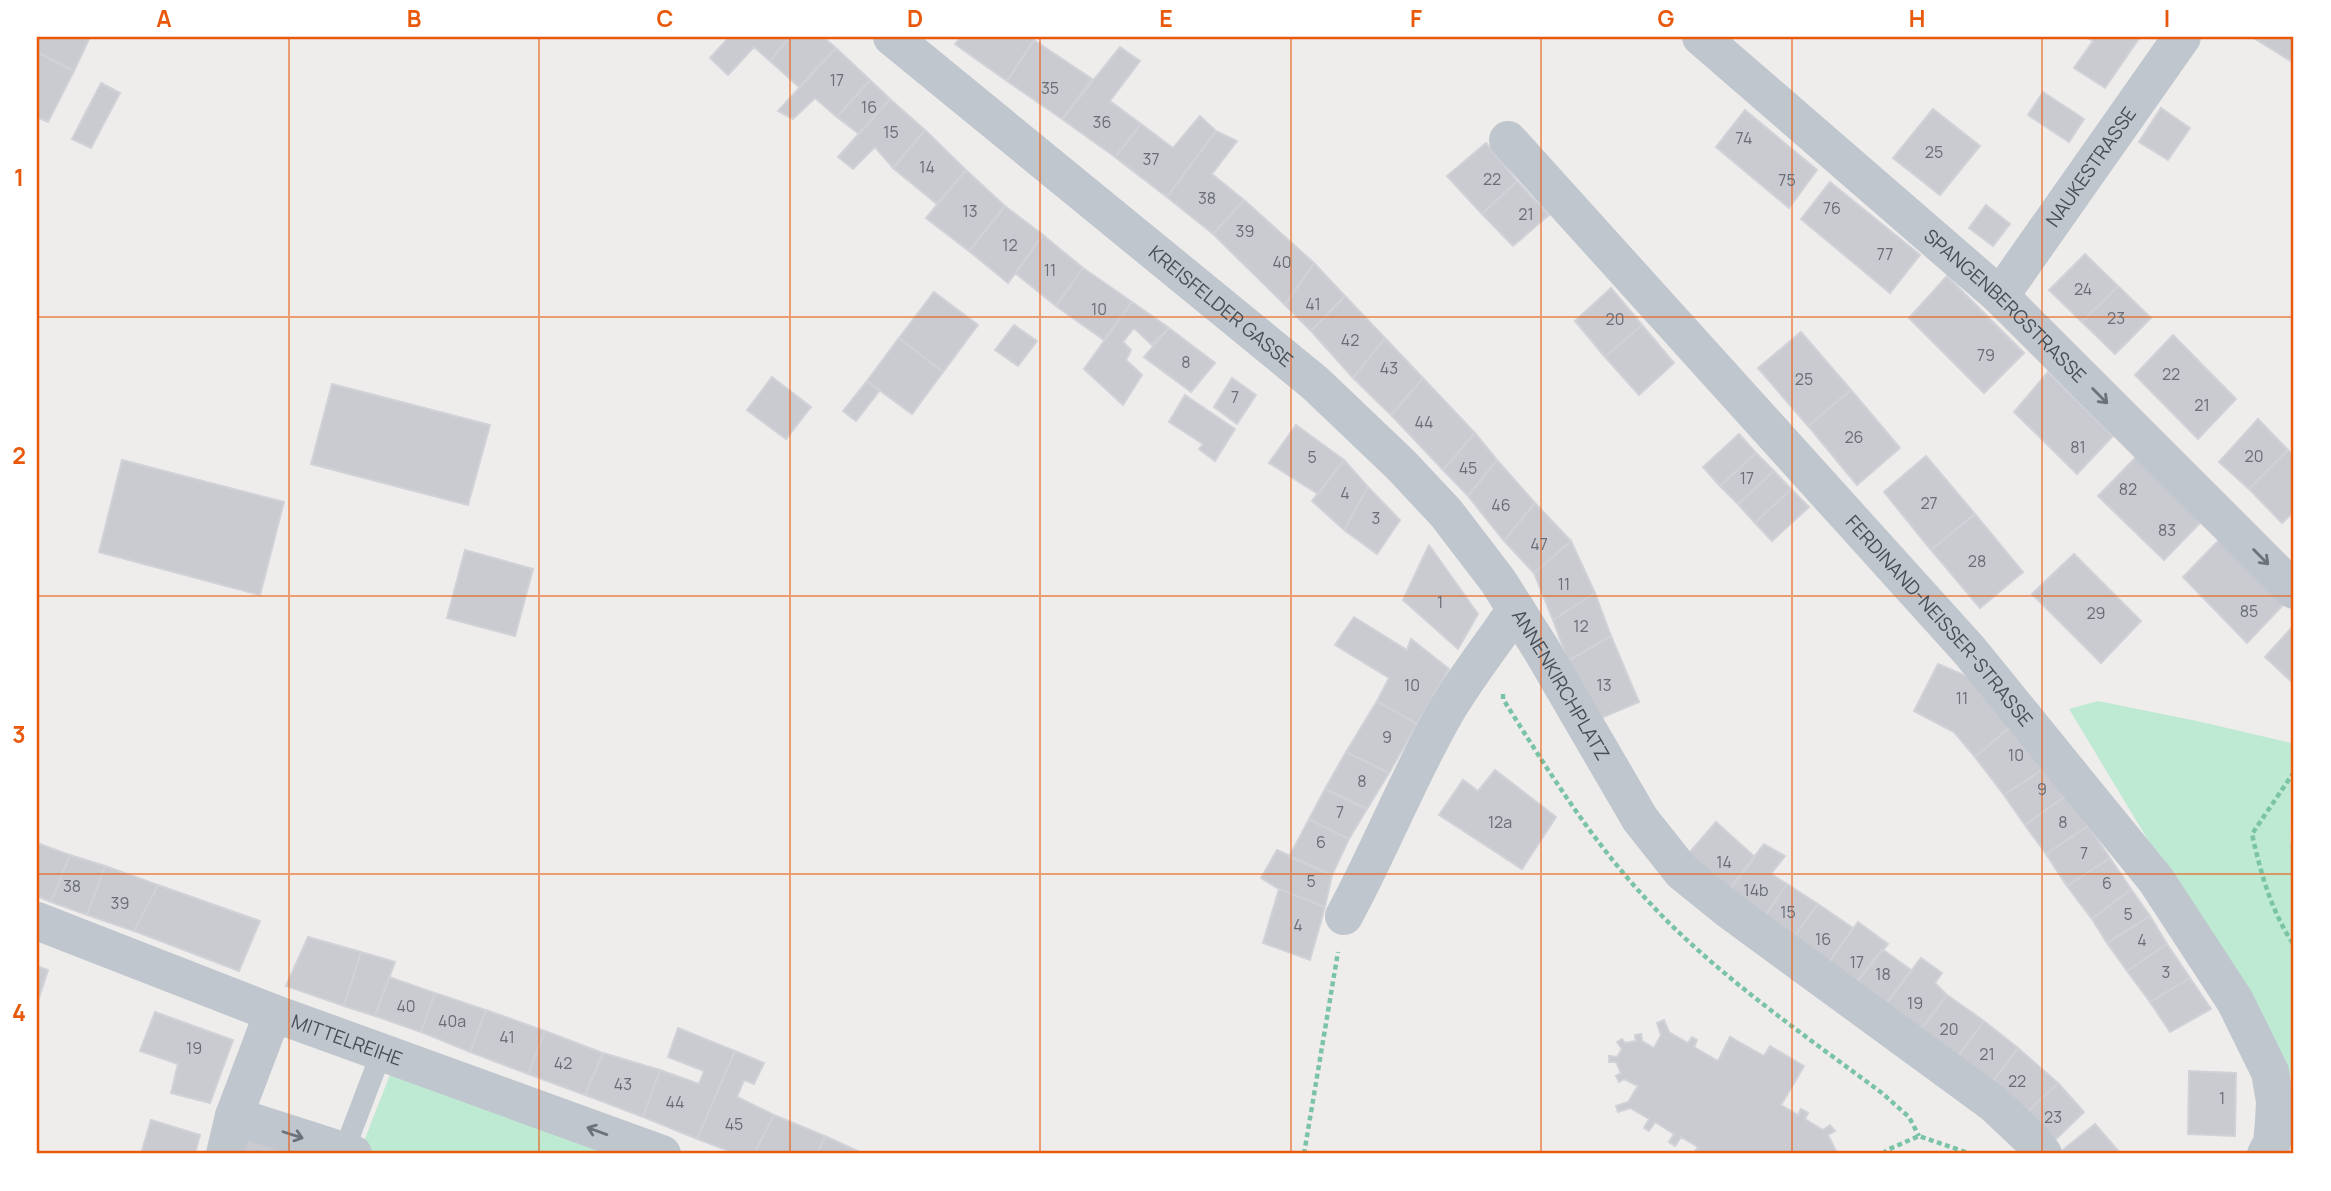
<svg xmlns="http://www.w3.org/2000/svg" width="2331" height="1191" viewBox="0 0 2331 1191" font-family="Manrope,sans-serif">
	<rect width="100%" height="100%" fill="#efedec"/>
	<path fill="#bee9d2" d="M2098,701L2197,721L2291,743L2290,842L2294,845V1082L2069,709Z
		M397,1057L662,1154H359Z"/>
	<path fill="#cacbd1" stroke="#d1d2d8" stroke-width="2" d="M37,37H90L74,71L37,52Z
		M729,37H790L770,61L754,47L728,75L710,58Z
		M790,37H823L836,48L799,87L770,61Z
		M961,37H1030L1034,40L1007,81L955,44Z
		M2086,37H2140L2105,88L2074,68L2093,41Z
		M2252,37H2294V63Z
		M1034,40L1092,79L1062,119L1007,81Z
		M1120,47L1140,61L1110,101L1141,124L1115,157L1062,119Z
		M836,48L870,80L837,117L815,98L793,119L778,111Z
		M37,52L74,71L48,122L37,117Z
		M870,80L890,99L859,134L837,117Z
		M101,83L120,93L91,148L72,139Z
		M2043,92L2084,119L2069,142L2028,115Z
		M890,99L925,130L893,168L875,147L853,169L838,157Z
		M2161,108L2190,128L2168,160L2139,142Z
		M1933,109L1980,146L1940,195L1893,158Z
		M1745,110L1817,170L1789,208L1716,147Z
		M1200,116L1216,131L1167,197L1115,157L1141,124L1173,148Z
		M925,130L966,170L937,204L893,168Z
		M1216,131L1237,141L1212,174L1244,200L1213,234L1167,197Z
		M1486,143L1517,181L1482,214L1447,176Z
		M966,170L1005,206L969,251L926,218Z
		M1517,181L1549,215L1513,246L1482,214Z
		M1830,182L1920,255L1890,293L1801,219Z
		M1244,200L1314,263L1285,305L1213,234Z
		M1986,205L2010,224L1993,246L1969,228Z
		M1005,206L1043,235L1008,283L969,251Z
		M1043,235L1083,268L1056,306L1015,273Z
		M2085,254L2118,286L2082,322L2049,290Z
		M1314,263L1345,296L1311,331L1285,305Z
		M1083,268L1132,302L1104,340L1056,306Z
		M1947,276L2024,353L1984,393L1909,318Z
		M2118,286L2151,318L2115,354L2082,322Z
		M1611,288L1642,325L1605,357L1575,321Z
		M934,292L978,325L943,372L899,338Z
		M1345,296L1385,338L1353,378L1311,331Z
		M1132,302L1169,328L1152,345L1134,328L1123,342L1131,350L1126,360L1142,375L1123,405L1084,369Z
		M1014,325L1037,341L1018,366L995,350Z
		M1642,325L1674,363L1639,395L1605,357Z
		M1169,328L1215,363L1191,392L1144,357Z
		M1801,332L1851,390L1808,426L1758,368Z
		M2173,335L2236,399L2198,439L2135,375Z
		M899,338L943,372L912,414L867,381Z
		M1385,338L1423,378L1391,415L1353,378Z
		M2048,372L2113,436L2077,474L2014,412Z
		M772,377L811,407L786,439L747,410Z
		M1232,378L1256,395L1237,424L1214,407Z
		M1423,378L1475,433L1443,470L1391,415Z
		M867,381L880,390L856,421L843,411Z
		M332,384L490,425L468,505L311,464Z
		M1851,390L1900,448L1857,485L1808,426Z
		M1185,395L1235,429L1215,461L1199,449L1203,444L1169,422Z
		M2258,419L2288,450L2249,489L2219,462Z
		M1296,425L1344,460L1318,494L1269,463Z
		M1475,433L1497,460L1468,496L1443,470Z
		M1739,434L1756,453L1720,486L1703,467Z
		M2288,450L2294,456V511L2282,523L2249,489Z
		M1756,453L1774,471L1738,504L1720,486Z
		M1926,456L1975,514L1931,550L1884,492Z
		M2136,457L2201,522L2164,560L2098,496Z
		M122,460L284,502L260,595L99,552Z
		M1344,460L1368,487L1344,530L1312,501Z
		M1497,460L1535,503L1504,541L1468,496Z
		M1774,471L1791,489L1755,523L1738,504Z
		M1368,487L1400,520L1377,554L1344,530Z
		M1791,489L1809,507L1772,541L1755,523Z
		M1535,503L1571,541L1534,573L1504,541Z
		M1975,514L2023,572L1980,608L1931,550Z
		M2220,539L2284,604L2247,643L2183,577Z
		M1571,541L1595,593L1553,620L1534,573Z
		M1429,545L1478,614L1458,649L1403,600Z
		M465,550L533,569L515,636L447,618Z
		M2074,554L2141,621L2101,663L2032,594Z
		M1595,593L1611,636L1568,661L1553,620Z
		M1354,617L1407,650L1411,639L1449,669L1417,724L1377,701L1389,678L1335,645Z
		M2294,625V684L2265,657Z
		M1611,636L1639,702L1594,721L1568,661Z
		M1938,664L1978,681L2014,724L1975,757L1954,732L1914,711Z
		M1377,701L1417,724L1389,773L1346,752Z
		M2014,724L2048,766L2004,795L1975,757Z
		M1346,752L1389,773L1367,809L1325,789Z
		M2048,766L2067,795L2025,825L2004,795Z
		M1495,770L1556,817L1522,869L1439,815L1463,780L1478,791Z
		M1325,789L1367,809L1349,839L1309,819Z
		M2067,795L2088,826L2046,854L2025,825Z
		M1309,819L1349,839L1332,875L1289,857Z
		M1716,822L1755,857L1724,896L1681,862Z
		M2088,826L2110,858L2067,886L2046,854Z
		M37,843L70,855L51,902L37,896Z
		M1764,844L1785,856L1771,874L1787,884L1761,921L1724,896Z
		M1277,850L1332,875L1325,907L1279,889L1261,878Z
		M70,855L105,866L87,915L51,902Z
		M2110,858L2131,889L2092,919L2067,886Z
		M105,866L158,885L134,931L87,915Z
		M1787,884L1818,904L1791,941L1761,921Z
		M158,885L260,921L239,971L134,931Z
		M1279,889L1325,907L1310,960L1263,943Z
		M2131,889L2150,916L2107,943L2092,919Z
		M1818,904L1853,928L1827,965L1791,941Z
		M2150,916L2167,944L2127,971L2107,943Z
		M1858,922L1888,944L1855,984L1827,965Z
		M308,937L361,952L344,1006L286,986Z
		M2167,944L2190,978L2150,1002L2127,971Z
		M1882,949L1911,970L1886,1004L1855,984Z
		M361,952L395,962L375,1016L344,1006Z
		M1921,958L1942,973L1935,983L1947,995L1919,1032L1886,1004Z
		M37,966L48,970L37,1004Z
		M389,977L435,993L421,1032L375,1016Z
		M2190,978L2211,1009L2170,1032L2150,1002Z
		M435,993L486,1010L470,1052L421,1032Z
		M1947,995L1984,1021L1956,1059L1919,1032Z
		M486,1010L545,1031L528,1074L470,1052Z
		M155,1012L233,1040L210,1103L171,1093L178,1064L140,1051Z
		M1664,1020L1669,1032L1688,1043L1692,1037L1697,1040L1694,1047L1718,1061L1730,1037L1764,1056L1770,1046L1804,1066L1781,1105L1798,1115L1801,1109L1808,1113L1805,1119L1823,1130L1830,1125L1835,1131L1828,1135L1837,1153L1846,1152V1154H1693L1698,1147L1681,1137L1675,1146L1669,1142L1674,1134L1655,1122L1649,1131L1644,1128L1649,1119L1630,1108L1618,1112L1616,1106L1628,1102L1638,1086L1624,1079L1619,1082L1616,1076L1621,1073L1616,1062H1609V1056L1617,1057L1622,1049L1617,1042L1622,1039L1625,1043L1636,1041L1635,1035L1641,1034L1642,1041L1654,1048L1661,1035L1657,1023Z
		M1984,1021L2018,1048L1990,1085L1956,1059Z
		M678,1028L735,1051L697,1139L643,1117L660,1070L699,1084L704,1071L668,1057Z
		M545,1031L603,1053L585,1095L528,1074Z
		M2018,1048L2058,1083L2024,1115L1990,1085Z
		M735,1051L764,1063L754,1084L744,1080L737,1097L774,1115L754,1154H737L697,1139Z
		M603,1053L660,1070L643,1117L585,1095Z
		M2189,1071L2236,1073L2235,1136L2188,1134Z
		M2058,1083L2084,1112L2051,1144L2024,1115Z
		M774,1115L825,1136L817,1154H754Z
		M151,1120L200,1135L195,1154H141Z
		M2095,1124L2121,1154H2060L2059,1153Z
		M246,1131L305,1154H239Z
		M825,1136L864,1154H817Z"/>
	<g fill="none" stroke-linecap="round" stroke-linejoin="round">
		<path stroke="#7ac4a5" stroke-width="4.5" stroke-dasharray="5 3.5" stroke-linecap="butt" d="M1503,694V699C1547,769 1591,840 1648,901C1714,973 1803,1034 1882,1093L1909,1117L1919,1136
			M2294,772L2252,834C2261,874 2271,911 2294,945
			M1304,1154L1338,952
			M1883,1154L1887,1150L1919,1136L1971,1154"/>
		<path stroke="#bfc6cd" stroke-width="21" d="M344,1151L382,1051"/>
		<g stroke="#bfc6cd" stroke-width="38">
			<path id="s1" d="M892,37L1315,383L1401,465L1446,513L1498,581L1541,649L1640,819L1682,872L1729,910L1994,1104L2030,1138L2043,1154"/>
			<path id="s2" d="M1701,37L2000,296L2294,590"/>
			<path id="s3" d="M1508,140L1969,650L2156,880L2235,1001L2270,1072L2275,1101L2274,1122L2272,1143L2266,1154"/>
			<path id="s4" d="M2000,296L2182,37"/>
			<path d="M1344,916C1380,850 1407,780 1444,715C1465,678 1493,644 1516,609"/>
			<path id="s5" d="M37,921L273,1013L662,1154"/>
			<path d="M234,1116L353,1154"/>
			<path d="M225,1154L234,1116L273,1013"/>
		</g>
	</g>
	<defs><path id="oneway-shaft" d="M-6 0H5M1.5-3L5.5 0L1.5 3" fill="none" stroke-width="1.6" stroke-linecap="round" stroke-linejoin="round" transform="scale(1.75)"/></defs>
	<g stroke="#6b727b">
		<use href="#oneway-shaft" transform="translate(2100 396) rotate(45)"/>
		<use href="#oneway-shaft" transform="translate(2261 557) rotate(45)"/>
		<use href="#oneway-shaft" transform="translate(597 1131) rotate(-160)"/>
		<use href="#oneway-shaft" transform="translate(293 1135) rotate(18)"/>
	</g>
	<path fill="none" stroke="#e8590c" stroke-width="2" stroke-opacity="0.55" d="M289,37V1154M539,37V1154M790,37V1154M1040,37V1154M1291,37V1154M1541,37V1154M1792,37V1154M2042,37V1154M37,317H2294M37,596H2294M37,874H2294"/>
	<g text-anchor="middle" stroke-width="5" stroke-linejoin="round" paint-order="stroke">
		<g font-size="16" fill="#686d76">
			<text x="837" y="86">17</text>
			<text x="1050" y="94">35</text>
			<text x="869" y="113">16</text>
			<text x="1102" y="128">36</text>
			<text x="891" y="138">15</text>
			<text x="1744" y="144">74</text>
			<text x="1934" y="158">25</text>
			<text x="1151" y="165">37</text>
			<text x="927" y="173">14</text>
			<text x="1492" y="185">22</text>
			<text x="1787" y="186">75</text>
			<text x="1207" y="204">38</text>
			<text x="1832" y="214">76</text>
			<text x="970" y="217">13</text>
			<text x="1526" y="220">21</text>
			<text x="1245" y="237">39</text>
			<text x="1010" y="251">12</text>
			<text x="1885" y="260">77</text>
			<text x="1282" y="268">40</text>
			<text x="1050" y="276">11</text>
			<text x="2083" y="295">24</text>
			<text x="1313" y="310">41</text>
			<text x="1099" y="315">10</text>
			<text x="2116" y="324">23</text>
			<text x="1615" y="325">20</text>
			<text x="1350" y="346">42</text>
			<text x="1986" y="361">79</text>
			<text x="1186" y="368">8</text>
			<text x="1389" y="374">43</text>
			<text x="2171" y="380">22</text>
			<text x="1804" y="385">25</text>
			<text x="1235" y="403">7</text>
			<text x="2202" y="411">21</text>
			<text x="1424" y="428">44</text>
			<text x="1854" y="443">26</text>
			<text x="2078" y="453">81</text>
			<text x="2254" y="462">20</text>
			<text x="1312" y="463">5</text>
			<text x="1468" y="474">45</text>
			<text x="1747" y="484">17</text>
			<text x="2128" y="495">82</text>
			<text x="1345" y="499">4</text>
			<text x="1929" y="509">27</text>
			<text x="1501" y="511">46</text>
			<text x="1376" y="524">3</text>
			<text x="2167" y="536">83</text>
			<text x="1539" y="550">47</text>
			<text x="1977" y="567">28</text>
			<text x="1564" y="590">11</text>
			<text x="1440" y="608">1</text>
			<text x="2249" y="617">85</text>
			<text x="2096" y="619">29</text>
			<text x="1581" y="632">12</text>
			<text x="1412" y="691">10</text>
			<text x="1604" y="691">13</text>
			<text x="1962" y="704">11</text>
			<text x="1387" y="743">9</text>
			<text x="2016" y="761">10</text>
			<text x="1362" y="787">8</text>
			<text x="2042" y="795">9</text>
			<text x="1340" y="818">7</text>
			<text x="1500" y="828">12a</text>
			<text x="2063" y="828">8</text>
			<text x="1321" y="848">6</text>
			<text x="2084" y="859">7</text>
			<text x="1724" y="868">14</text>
			<text x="1311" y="887">5</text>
			<text x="2107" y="889">6</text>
			<text x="72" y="892">38</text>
			<text x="1756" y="896">14b</text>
			<text x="120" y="909">39</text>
			<text x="1788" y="918">15</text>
			<text x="2128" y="920">5</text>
			<text x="1298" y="931">4</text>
			<text x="1823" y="945">16</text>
			<text x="2142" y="946">4</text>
			<text x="1857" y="968">17</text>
			<text x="2166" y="978">3</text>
			<text x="1883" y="980">18</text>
			<text x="1915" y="1009">19</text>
			<text x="406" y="1012">40</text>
			<text x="452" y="1027">40a</text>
			<text x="1949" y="1035">20</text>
			<text x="507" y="1043">41</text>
			<text x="194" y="1054">19</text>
			<text x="1987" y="1060">21</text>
			<text x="563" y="1069">42</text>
			<text x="2017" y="1087">22</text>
			<text x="623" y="1090">43</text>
			<text x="2222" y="1104">1</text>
			<text x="675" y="1108">44</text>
			<text x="2053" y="1123">23</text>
			<text x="734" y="1130">45</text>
		</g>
		<g font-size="19" fill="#474e58" stroke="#fff">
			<text dy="7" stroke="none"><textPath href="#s4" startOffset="158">NAUKESTRASSE</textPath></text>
			<text dy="7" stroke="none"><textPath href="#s1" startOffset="425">KREISFELDER GASSE</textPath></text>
			<text dy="7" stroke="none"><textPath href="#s2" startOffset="406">SPANGENBERGSTRASSE</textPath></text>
			<text dy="7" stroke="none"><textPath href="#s3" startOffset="646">FERDINAND-NEISSER-STRASSE</textPath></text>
			<text dy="7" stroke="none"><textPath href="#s1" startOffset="938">ANNENKIRCHPLATZ</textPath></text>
			<text dy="7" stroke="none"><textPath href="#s5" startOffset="332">MITTELREIHE</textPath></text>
		</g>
	</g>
	<rect width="2331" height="1191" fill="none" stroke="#ffffff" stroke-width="77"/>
	<rect x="38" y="38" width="2254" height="1114" fill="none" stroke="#e8590c" stroke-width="2.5"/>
	<g font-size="23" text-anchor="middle" font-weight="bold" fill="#e8590c">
		<text x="164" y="27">A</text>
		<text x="414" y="27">B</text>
		<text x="665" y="27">C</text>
		<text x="915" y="27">D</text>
		<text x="1166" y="27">E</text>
		<text x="1416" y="27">F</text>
		<text x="1666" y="27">G</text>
		<text x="1917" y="27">H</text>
		<text x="2167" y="27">I</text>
		<text x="19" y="186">1</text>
		<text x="19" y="464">2</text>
		<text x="19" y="743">3</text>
		<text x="19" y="1021">4</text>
	</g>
</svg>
